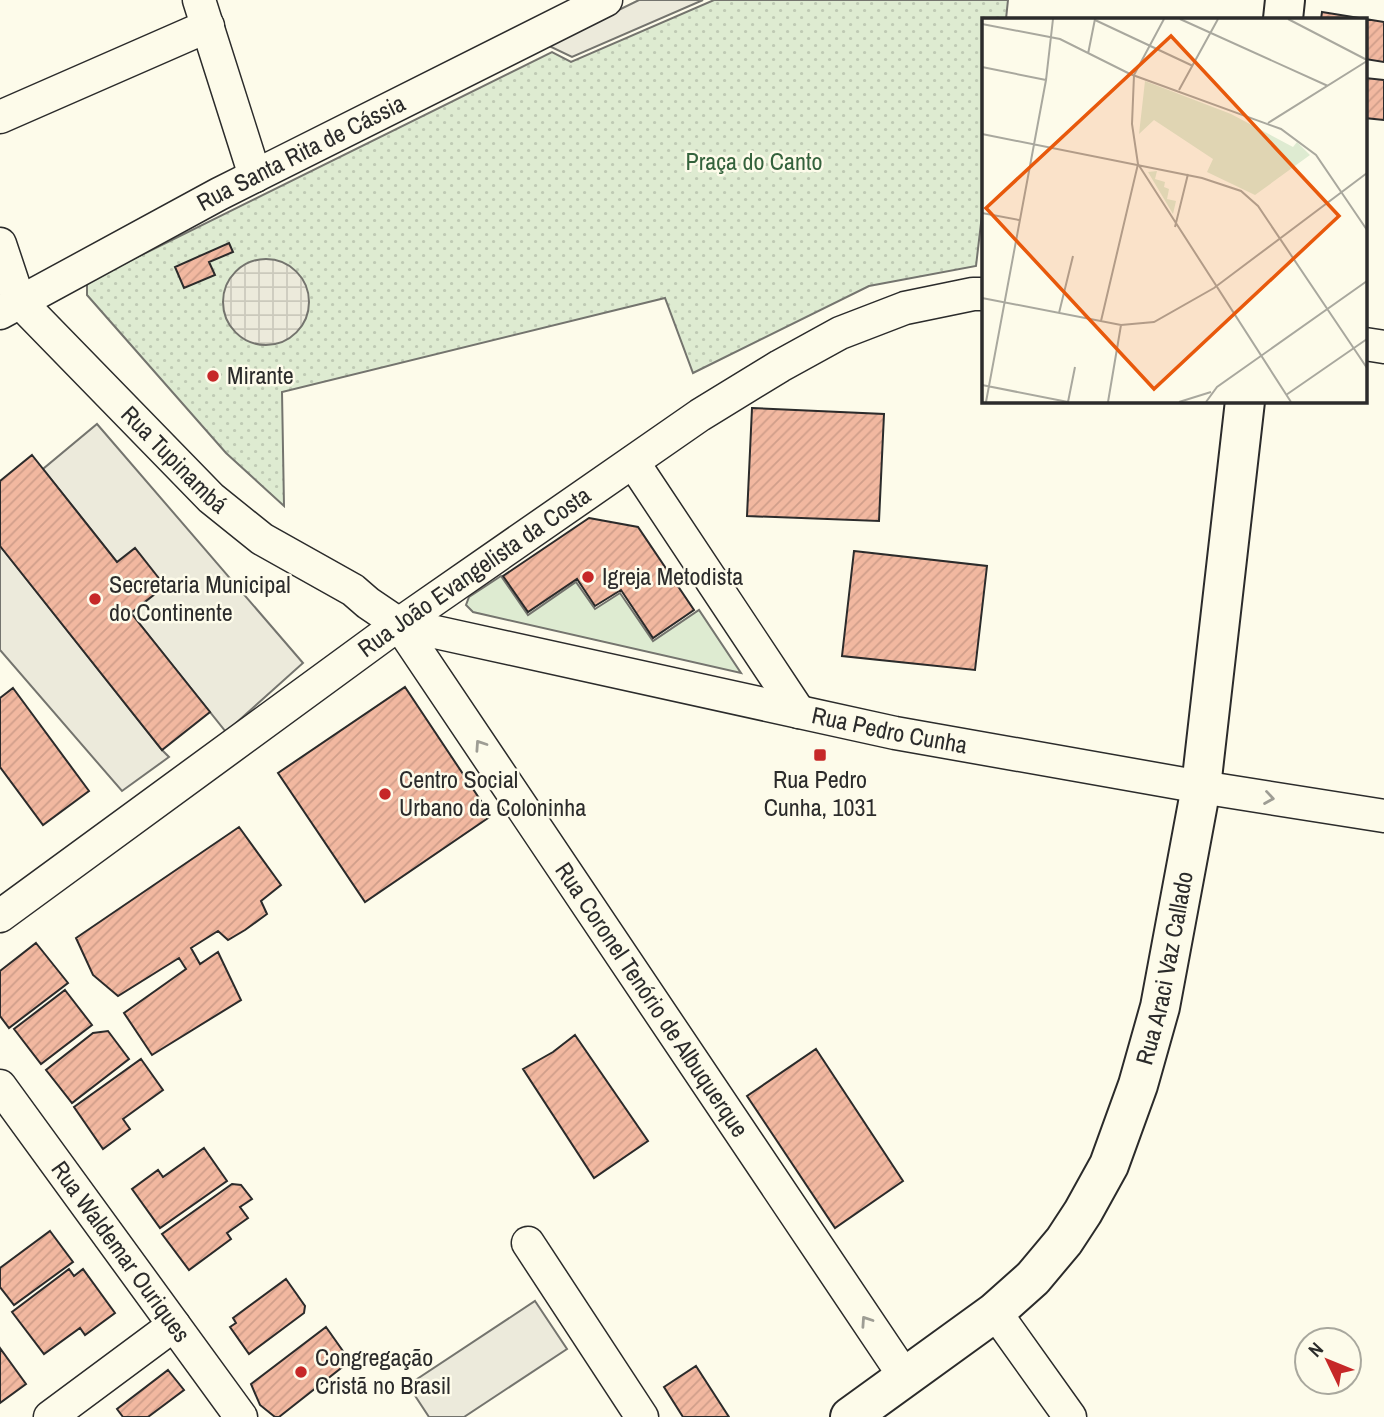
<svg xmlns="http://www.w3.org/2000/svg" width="1384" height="1417" viewBox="0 0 1384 1417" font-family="'Archivo Narrow',sans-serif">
	<defs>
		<pattern id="park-dots" width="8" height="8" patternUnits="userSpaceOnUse" patternTransform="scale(1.75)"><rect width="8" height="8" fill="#deebd1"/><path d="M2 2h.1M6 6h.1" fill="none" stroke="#bfcab4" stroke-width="1.8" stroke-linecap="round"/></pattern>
		<pattern id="plaza-grid" width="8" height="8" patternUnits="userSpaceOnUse" patternTransform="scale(1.75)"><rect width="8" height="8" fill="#eceadb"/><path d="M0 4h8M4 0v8" fill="none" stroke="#cbc9bc"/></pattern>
		<pattern id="building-hatch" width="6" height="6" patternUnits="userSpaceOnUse" patternTransform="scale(1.75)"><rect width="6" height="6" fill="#f2b8a0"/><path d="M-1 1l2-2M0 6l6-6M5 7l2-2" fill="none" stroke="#d09e8a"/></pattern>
	</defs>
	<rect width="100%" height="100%" fill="#fdfbea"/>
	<path fill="#deebd1" stroke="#74746e" stroke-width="2" d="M501,576L528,615L576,582L595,609L620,593L653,641L699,610L741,673L473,612L466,605L469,597Z"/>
	<path fill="url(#park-dots)" stroke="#74746e" stroke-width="2" d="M714,0H1008L1006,19H983V206L976,266L869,286L693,373L665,298L282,392L284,506L226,453L87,295V282L552,52L571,62Z"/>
	<path fill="#eceadb" stroke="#74746e" stroke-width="2" d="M639,0H703L572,57L547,45Z
		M97,424L303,663L226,732L131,613L117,562L43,469Z
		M0,546L162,750L169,757L122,791L0,650Z
		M535,1301L567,1349L464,1417H429L408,1385Z"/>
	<path fill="url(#plaza-grid)" stroke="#74746e" stroke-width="2" d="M223 302a43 43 0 1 1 86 0a43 43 0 1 1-86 0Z"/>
	<path fill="url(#building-hatch)" stroke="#2b2b2b" stroke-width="2" d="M1322,12L1384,22V62L1365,59V19H1321Z
		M1365,78L1384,80V120L1365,118Z
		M229,243L233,252L209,262L215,275L184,288L175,267Z
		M752,408L884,414L879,521L747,516Z
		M32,455L117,562L135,548L165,586L131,613L210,712L162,750L0,546V481Z
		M589,518L638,527L694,610L653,638L621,590L595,606L577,579L528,612L503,576Z
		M854,551L987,566L975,670L842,656Z
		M405,687L491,816L365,902L278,773Z
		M13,688L89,791L43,825L0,767V698Z
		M239,827L281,885L261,901L267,914L245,930L228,940L218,931L191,948L200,964L218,952L241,1000L152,1055L124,1013L186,969L179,958L118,996L93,975L76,938Z
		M36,943L68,983L9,1028L0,1016V971Z
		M65,990L92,1025L41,1064L14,1029Z
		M108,1031L129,1059L72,1103L46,1070L93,1033Z
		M575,1035L648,1141L594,1178L523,1069L553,1052Z
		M816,1049L903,1181L835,1228L747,1096Z
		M141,1059L163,1090L123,1119L130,1129L103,1149L74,1107Z
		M204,1148L227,1181L160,1228L132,1189L158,1170L163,1177Z
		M232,1184L241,1185L252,1199L240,1207L248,1218L227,1233L231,1239L189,1270L162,1234Z
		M50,1231L73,1262L14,1305L0,1287V1268Z
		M69,1269L74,1276L83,1269L115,1313L85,1335L80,1328L44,1354L12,1312Z
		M286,1279L305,1306L304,1313L249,1354L230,1327L236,1323L233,1318Z
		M326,1327L350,1361L279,1417H275L260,1405L251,1384Z
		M0,1348L26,1384L0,1403Z
		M696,1366L729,1417H683L664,1387Z
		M168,1370L184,1390L148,1417H123L117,1409Z"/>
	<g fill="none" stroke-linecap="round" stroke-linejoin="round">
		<defs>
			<g id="minor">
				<path d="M199,0L255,176"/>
				<path d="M0,117L208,26"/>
				<path id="s1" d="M0,244L19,301L211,498L262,539L353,590L368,603L399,624L905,1377"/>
				<path id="s2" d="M0,313L219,194L606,0"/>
				<path d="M1365,344L1384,347"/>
				<path d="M633,462L799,712"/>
				<path id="s3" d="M399,624L895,733L1201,787L1384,816"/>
				<path id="s4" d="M0,916L399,624L700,415L780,366L840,333L905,308L973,294H983"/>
				<path id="s5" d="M0,1086L241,1417"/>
				<path d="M528,1243L642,1417"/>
				<path d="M995,1312L1070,1417"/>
				<path d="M50,1417L174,1325"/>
			</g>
			<g id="major">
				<path d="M1283,19L1285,0"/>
				<path id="s6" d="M850,1417L995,1312L1033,1278L1064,1241L1083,1212L1109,1165L1138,1085L1160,1007L1201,787L1245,401"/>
			</g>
		</defs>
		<use href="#minor" stroke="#2b2b2b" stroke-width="35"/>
		<use href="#major" stroke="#2b2b2b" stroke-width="42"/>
		<use href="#minor" stroke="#fdfbea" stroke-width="32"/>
		<use href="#major" stroke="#fdfbea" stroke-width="38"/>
	</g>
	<defs><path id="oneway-chevron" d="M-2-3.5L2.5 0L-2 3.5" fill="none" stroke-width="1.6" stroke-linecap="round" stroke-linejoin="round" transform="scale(1.75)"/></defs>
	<g stroke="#9e9d94">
		<use href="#oneway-chevron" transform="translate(480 745) rotate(-124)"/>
		<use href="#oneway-chevron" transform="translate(1269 798) rotate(9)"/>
		<use href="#oneway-chevron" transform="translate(866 1321) rotate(-124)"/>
	</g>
	<g fill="#c62828" stroke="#fdfbea" stroke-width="2.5">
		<circle cx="213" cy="376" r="7"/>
		<circle cx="588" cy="577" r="7"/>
		<circle cx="95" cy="599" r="7"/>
		<rect x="813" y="748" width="14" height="14" rx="3.5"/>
		<circle cx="385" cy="794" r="7"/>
		<circle cx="301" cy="1372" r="7"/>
	</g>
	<g text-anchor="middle" stroke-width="5" stroke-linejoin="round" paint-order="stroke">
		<g font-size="24" fill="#2b2b2b" stroke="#fdfbea">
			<text dy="8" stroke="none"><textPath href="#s2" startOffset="341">Rua Santa Rita de Cássia</textPath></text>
			<text dy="8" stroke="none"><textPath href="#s1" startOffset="282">Rua Tupinambá</textPath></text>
			<text dy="8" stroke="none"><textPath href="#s4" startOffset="586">Rua João Evangelista da Costa</textPath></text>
			<text dy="8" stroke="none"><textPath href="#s3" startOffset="502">Rua Pedro Cunha</textPath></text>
			<text dy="8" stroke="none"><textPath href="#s6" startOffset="572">Rua Araci Vaz Callado</textPath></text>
			<text dy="8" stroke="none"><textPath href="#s1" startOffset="1015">Rua Coronel Tenório de Albuquerque</textPath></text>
			<text dy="8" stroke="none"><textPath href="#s5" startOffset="205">Rua Waldemar Ouriques</textPath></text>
		</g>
		<g font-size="24" fill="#34623c" stroke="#fdfbea">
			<text x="754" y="170">Praça do Canto</text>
		</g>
		<g font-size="24" fill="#2b2b2b" stroke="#fdfbea" text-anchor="start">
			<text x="227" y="384">Mirante</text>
			<text x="602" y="585">Igreja Metodista</text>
			<text x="109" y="593">Secretaria Municipal<tspan x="109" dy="28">do Continente</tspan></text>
			<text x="399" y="788">Centro Social<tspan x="399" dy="28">Urbano da Coloninha</tspan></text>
			<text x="820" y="788" text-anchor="middle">Rua Pedro<tspan x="820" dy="28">Cunha, 1031</tspan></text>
			<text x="315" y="1366">Congregação<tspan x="315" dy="28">Cristã no Brasil</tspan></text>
		</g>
	</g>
	<g transform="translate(982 18)">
		<rect width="385" height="385" fill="#fdfbea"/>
		<path d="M175,153L173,161L183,164L182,169L187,171L185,181L194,183L191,196L166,154Z" fill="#deebd1"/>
		<path d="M163,63L249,96L311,129L315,124L328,137L273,177L225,154L231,141L172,102L157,116Z" fill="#deebd1"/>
		<path fill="none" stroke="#a9a89e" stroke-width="2" d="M198,1L346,68M306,1L385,42M113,2L211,48M0,6L78,21L148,56L299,111L334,137L385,212M106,36L113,1M0,49L64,62M197,72L236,1M286,105L385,43M0,116L220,160L259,173L276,188L385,350M156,146L309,384M0,195L37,202M193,209L206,156M0,280L139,307L172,304L232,270L385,155M77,295L91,238M119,303L156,146L150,106L152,57L182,1M0,367L86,384M304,377L385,321M4,384L64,62L71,1M86,384L93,349M126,384L139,307M197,384L229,374M224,384L235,369L385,263"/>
		<path fill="#e8590c" fill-opacity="0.15" stroke="#e8590c" stroke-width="3.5" d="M189,18L357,198L172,371L4,190Z"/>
		<rect width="385" height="385" fill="none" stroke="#2b2b2b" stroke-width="3.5"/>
	</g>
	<g transform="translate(1328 1361) rotate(313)"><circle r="33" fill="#fdfbea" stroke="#a9a89e" stroke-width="2"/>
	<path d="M0-5L12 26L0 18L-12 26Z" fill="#c62828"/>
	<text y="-10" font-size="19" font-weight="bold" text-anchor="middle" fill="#2b2b2b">N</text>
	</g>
</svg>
